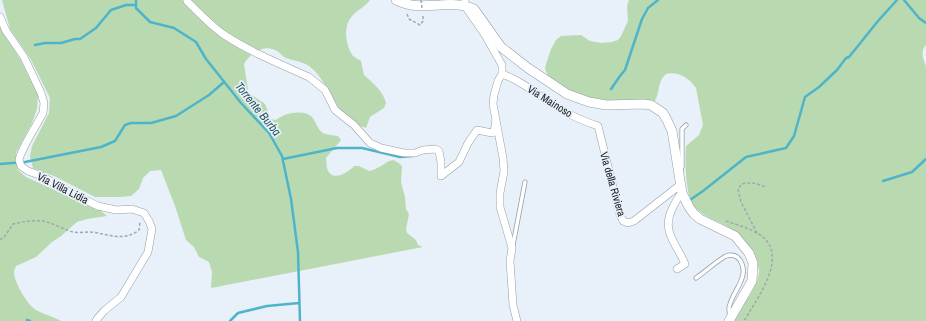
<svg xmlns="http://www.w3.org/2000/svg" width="926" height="321" viewBox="0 0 926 321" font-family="'Archivo Narrow',sans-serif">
	<rect width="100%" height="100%" fill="#e8f0f9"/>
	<path fill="#b9dab0" d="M2,0H370C366,6 359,9 354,14C343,24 345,42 351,53C353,57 358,59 361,61L364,75C373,83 383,91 386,103L384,108L370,117L366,128C360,126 357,124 353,120C345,114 337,107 332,98C325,86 321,75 309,66C300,60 291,61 284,57C281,55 279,52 277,51C264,43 250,54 244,64L248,90L252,95L265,104L271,119L276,120C284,113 304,109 312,117C316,122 318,130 323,133C327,135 334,135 338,136L341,140L326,158C327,161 326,165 327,168C331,183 348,173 354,166H359L369,171C373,170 376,169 379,167C389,162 391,155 402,166L401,182L405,197L406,209L409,214L406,229L407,233L416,240L418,245L423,247L211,288L212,272L209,262L199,257L194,247L186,240L175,206L161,170L150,171L143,178L139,189L131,196L120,197H95L54,176L33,168L30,157L32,146L49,113L50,98L30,58L10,29Z
		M629,0H926V45C920,51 923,59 926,66V321H733C742,305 756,291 759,273C761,263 740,237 732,230C720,220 701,218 692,203C685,190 685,160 686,146L699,135L703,125L696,88C689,78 678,71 666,74C656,83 661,93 654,102H619L579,97L549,78L545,69L546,64L551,49L556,40L561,36L581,35L590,41L601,43L612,42L618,40L621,36L628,21L627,6Z
		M0,27L20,59L38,95L37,109L32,123L16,153L18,170L26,177L101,211L107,216L87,219L77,222L61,236L52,242L36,257L16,266C16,267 14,270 14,272C14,282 28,307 38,311C46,315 54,317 61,321H0Z"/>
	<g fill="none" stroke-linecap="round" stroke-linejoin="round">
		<path stroke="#4eb4ca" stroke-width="2.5" d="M136,0V8L150,22L174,28L196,42L206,59L241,103L269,133L282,156L291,199L298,252L300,321
			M904,0L919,18L926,23
			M35,45L45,43H61L75,39H80L96,28L111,10L126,5H136
			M611,89L620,76L625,70L642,19L648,8L658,0
			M283,159L337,148H362L400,157L413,156
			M0,164L25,162L101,147L115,141L125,125L131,123H151L176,116L209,95L224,82
			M883,181L912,172L926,159
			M690,200L703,191L746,157L786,148L794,136L805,97L819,87L837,70L846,58L849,57L878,21L897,0
			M27,320L30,321
			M230,321L238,313L267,306L299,303"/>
		<defs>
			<path id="service" d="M681,170L682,167V129L686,125
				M513,245L525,182
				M696,278C702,274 721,258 726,256C732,254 737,256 740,260C750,276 734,290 730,304C728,308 729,312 730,316"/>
			<path id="minor" d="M465,0V6L485,35L502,65V74L498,81L494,95L493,104L503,158L504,171L500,193V207L512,248L510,261L513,305L517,321
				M187,1C198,12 210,25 223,34C250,52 280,64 309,77L325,90L335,110L354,125L370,143L381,148L404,153H415L423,150L435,149L439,151L441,162V176L459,162L468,143L477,130L492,133L494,132L496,119
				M0,17L6,31L24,57L41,93L44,103L43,113L26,143L20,156L19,160L21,166L28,171L42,176L69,192L98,206L116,210L132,209L144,213L149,221L152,229L148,252L121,297L104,311L97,319L96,321
				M502,74C522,81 538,95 555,106C569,115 583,121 598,126L620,215L623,221L628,223L634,221L680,185
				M677,269L685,264C677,244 661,232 672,209C675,203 677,198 682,193"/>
			<path id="tertiary" d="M396,0C401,2 406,4 411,5C431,8 455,0 474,9L501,47L528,68L567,94L589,102L606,105L643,104L651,105L663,113L667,120L672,131L682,193L689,207L694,214L700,219L735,236L749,253L753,263L752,281L729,321"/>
		</defs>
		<use href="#service" stroke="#959da5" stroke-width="5"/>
		<use href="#minor" stroke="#959da5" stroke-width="8"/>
		<use href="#tertiary" stroke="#959da5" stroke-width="10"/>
		<path stroke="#a1a7ae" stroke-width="1.5" stroke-dasharray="3 2" stroke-linecap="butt" d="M407,14L409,19L420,25L423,21V14
			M726,221C738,225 752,229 763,237C788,259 756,300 744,321
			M757,233L741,202L738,189L742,184C750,182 757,183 765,187
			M0,240L5,236L13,224C22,222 31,220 41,221C52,222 62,229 73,232C78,233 84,232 89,232C108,233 122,243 139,230L140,222"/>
		<use href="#service" stroke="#fff" stroke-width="3.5"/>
		<use href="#minor" stroke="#fff" stroke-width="7"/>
		<use href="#tertiary" stroke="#fff" stroke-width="9"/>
		<path stroke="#a1a7ae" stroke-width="1.5" stroke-dasharray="3 2" stroke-linecap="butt" d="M421,0L422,9"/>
	</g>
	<g text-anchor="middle" stroke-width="3.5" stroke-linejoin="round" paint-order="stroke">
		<g font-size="11" fill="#191c1f" stroke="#e8f0f9">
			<text transform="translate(550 101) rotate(32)" y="4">Via Mainoso</text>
			<text transform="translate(613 184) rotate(74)" y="4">Via della Riviera</text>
			<text transform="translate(63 188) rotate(27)" y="4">Via Villa Lidia</text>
		</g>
		<g font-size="12" font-style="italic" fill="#28555f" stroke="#e8f0f9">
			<text transform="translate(258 109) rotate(51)" y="4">Torrente Burba</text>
		</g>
	</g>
</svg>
